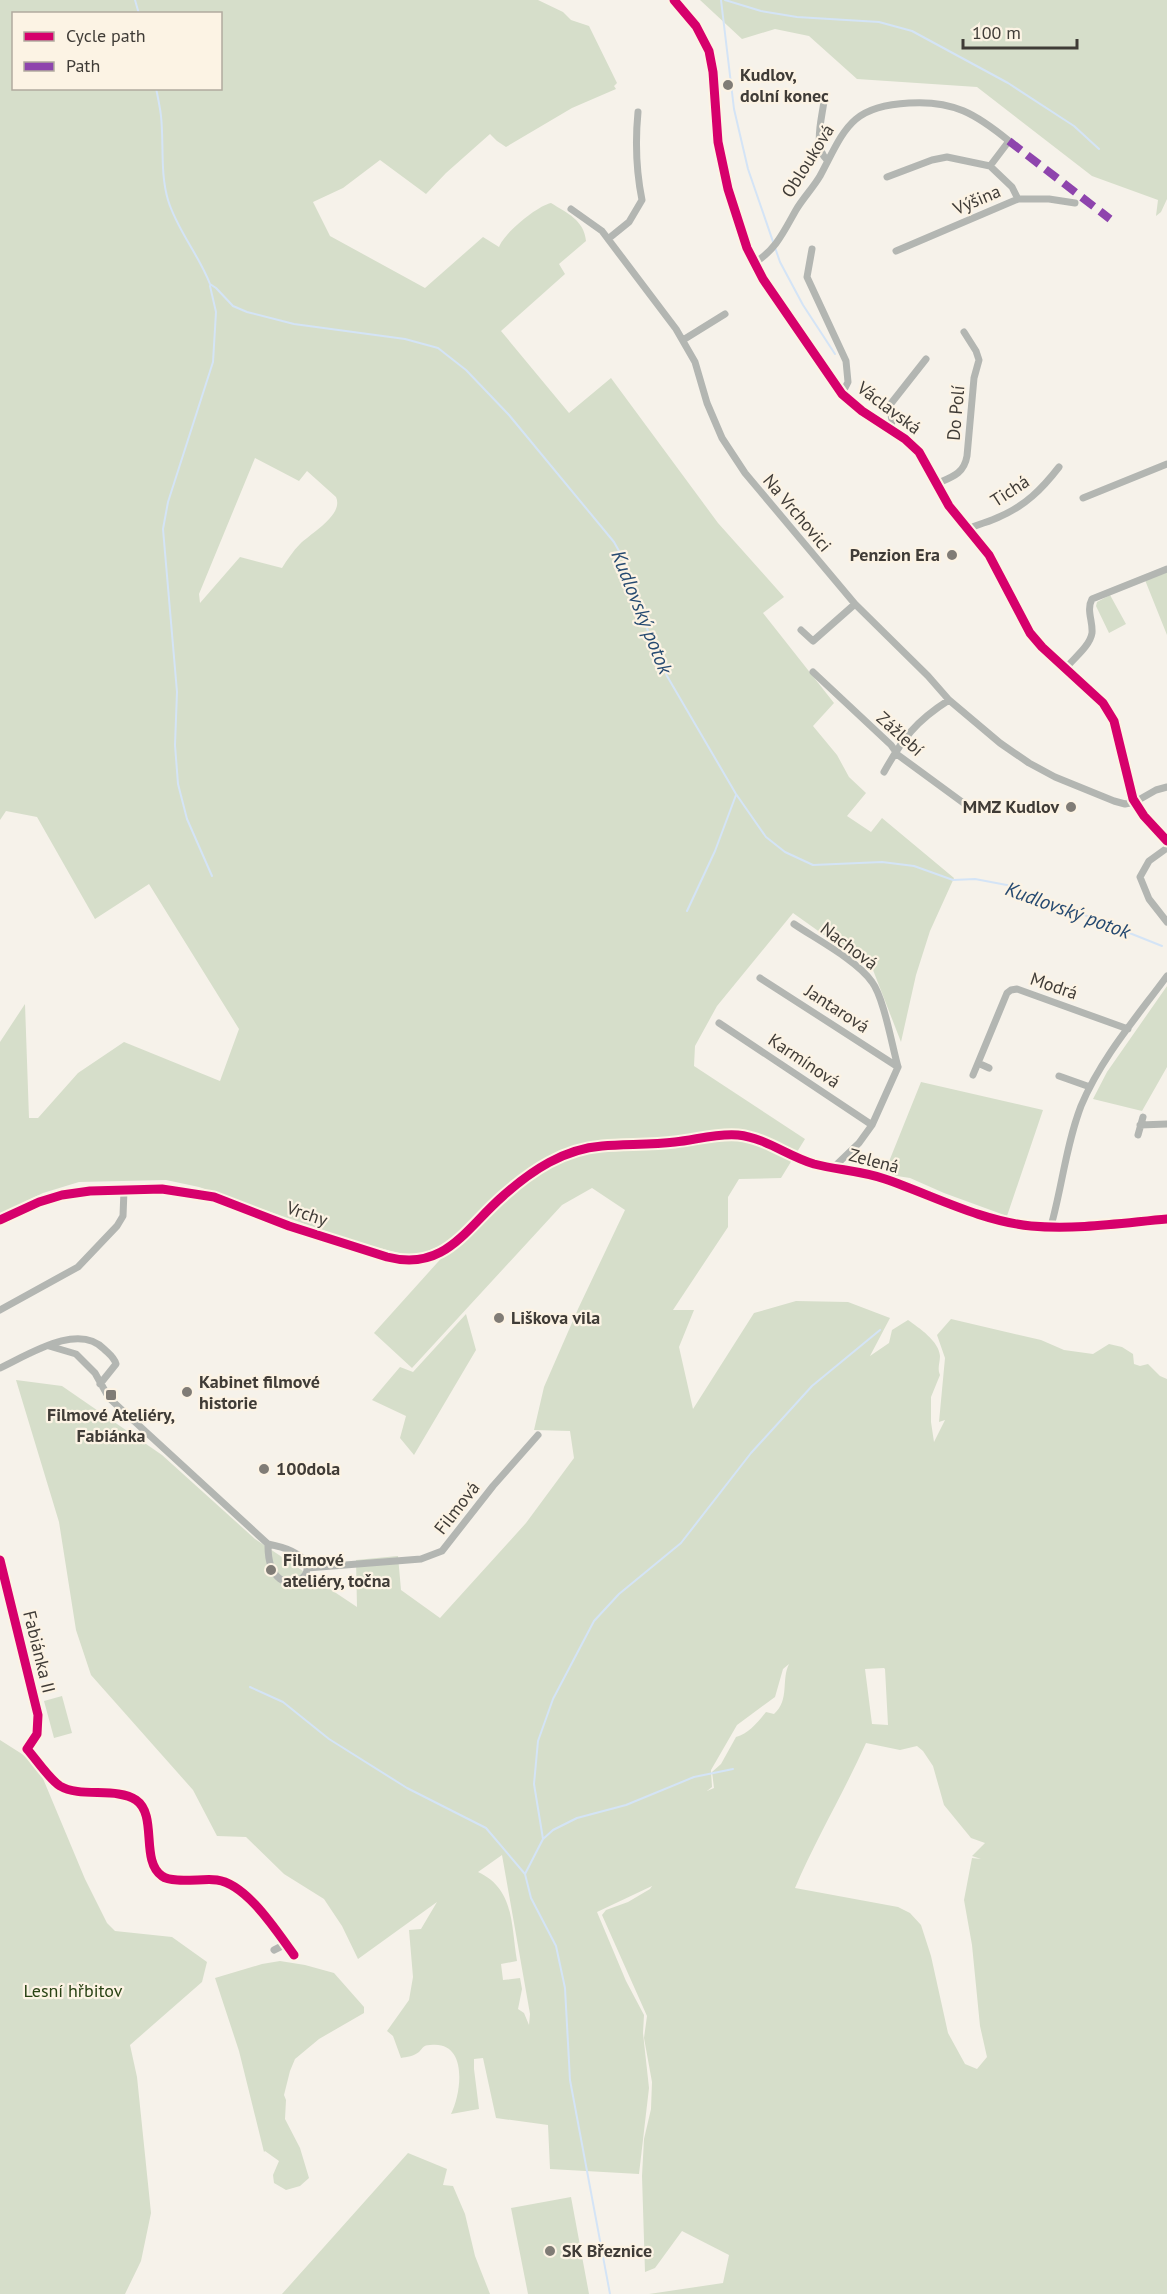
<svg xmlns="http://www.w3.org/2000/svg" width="1167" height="2294" viewBox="0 0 1167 2294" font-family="'PT Sans',sans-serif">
	<rect width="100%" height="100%" fill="#f6f2ea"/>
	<path fill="#d6deca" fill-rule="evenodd" d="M0,0H538L563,12L571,20L589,26L617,83L614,86L616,89L572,108L506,147L497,141L490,134L446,173L426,194L380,160L343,188L313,202L330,236L425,288L483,237L499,247C504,233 537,206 551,203C567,213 584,220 586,241L559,264L565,274L501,331L569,413L611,378L718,523L784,597L763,613L834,703L813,726L837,755L849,777L866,793L847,816L871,832L882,818L954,878L930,931L916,975L901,1042L873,970L793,913L717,1006L695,1046L694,1066L805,1139L781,1178L739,1179L728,1197V1227L673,1310H694L679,1347L693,1409L754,1313L796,1301L848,1302L890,1318L870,1356L889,1343L892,1330L908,1320C919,1328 939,1341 940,1356C940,1363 937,1368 940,1375L931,1397V1422L934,1442L945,1420L939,1422L945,1358L937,1335L951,1319L1041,1340L1064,1350L1093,1354L1109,1344L1122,1347L1133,1354L1134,1364L1140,1366L1148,1364L1160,1376L1167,1379V2294H649L723,2283L729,2255L682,2231L655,2268L645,2272L642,2176L644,2139L651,2109L652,2082L644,2038L647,2016L602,1915L606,1910L628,1902L650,1889L652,1886L597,1912L626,1981L644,2015L643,2033L649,2088L639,2174L550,2169L548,2125L496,2118L483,2058L474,2059V2069L479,2109L451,2114C462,2092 468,2040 430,2045C423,2045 423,2048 419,2052C414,2056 407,2057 401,2058L393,2036L387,2031L409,2000L413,1977L409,1930L421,1929L437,1902L358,1959L342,1926L324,1899L284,1874L246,1837L217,1836L193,1790L91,1675L76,1630L59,1522L16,1380L62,1386L162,1455L255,1539L357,1607L356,1560L398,1556L401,1590L440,1618L526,1523L574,1458L570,1431L534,1430L544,1387L578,1309L625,1210L592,1188L562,1205L412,1368L374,1333L446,1253L444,1244L414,1257L357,1242L199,1187L166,1180L79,1182L43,1193L0,1214V1042L25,1004L29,1118H38L78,1073L124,1042L220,1081L239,1029L149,884L95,919L37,817L6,811L0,820ZM14,14H220V88H14ZM255,458L299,481L307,471L336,497C344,515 311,533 300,544C293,551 287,560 282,568L240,557L200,603L199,594ZM789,1664C781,1679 790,1700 774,1714L766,1712C757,1723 749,1733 736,1737L721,1764L712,1772L714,1788L707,1791L712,1787L711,1770L737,1725L775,1697L783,1669ZM884,1668L885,1669L888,1725L872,1724L865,1669ZM866,1743L900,1750L917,1746L923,1751L933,1766L944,1805L971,1838L985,1843L972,1856L981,1859L972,1858L964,1900L972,1945L980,2026L987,2057L977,2069L965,2064L948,2033L931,1956L921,1925L910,1913L898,1907L795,1888C816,1839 844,1792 866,1743ZM502,1855L530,2014L529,2025L524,2013L518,2009L522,1989L520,1978L503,1980L501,1964L517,1961C511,1926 515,1889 478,1872Z
		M700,0H1167V199L1161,212L1156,216L1158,200L1092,176L977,87L857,79L809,36L775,29L742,39Z
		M1167,571V635L1145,580Z
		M1110,595L1126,624L1109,633L1096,606L1097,602Z
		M1167,986V1067L1142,1111L1093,1099L1107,1072Z
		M921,1082L1043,1110L1007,1216L944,1193L910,1178L884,1174Z
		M466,1314L476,1350L414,1455L400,1438L406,1416L372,1400L400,1367L413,1372Z
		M62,1696L72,1733L54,1738L44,1701Z
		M0,1740L22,1754L39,1769L85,1879L107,1923L115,1931L172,1937L207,1962L202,1982L130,2045L137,2077L151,2213L141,2261L125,2294H0Z
		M280,1961L305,1965L334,1973L364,2007V2013L319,2039L295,2059L290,2071L284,2095L286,2100L285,2119L300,2148L309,2178L300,2186L286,2190L274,2183L273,2175L279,2161L265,2151L264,2152L239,2051L215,1978L262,1964Z
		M408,2153L447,2169L443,2185L453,2186L465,2214L475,2256L490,2294H282Z
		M571,2197L589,2294H528L511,2208Z"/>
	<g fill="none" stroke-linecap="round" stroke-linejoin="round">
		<path stroke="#d4e4f6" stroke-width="2" d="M135,0L139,14
			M721,0L734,109L748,169L780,262L803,305L835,354
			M725,0L761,11L797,17L879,22L912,31L1008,83L1074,126L1099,149
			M156,88C158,98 160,107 161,116C164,144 160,173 168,200C177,230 199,255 210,284L216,288L233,306L247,312L294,324L405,339L438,348L466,370L509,415L614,542L624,560L646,626L667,676L736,794L766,837L785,852L813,865L882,862L914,866L953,880L975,879L1012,886L1162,946
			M210,286L216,312L213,362L168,502L163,529L177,692L175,745L178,784L187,819L212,876
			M687,911L715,851L736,795
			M250,1687L283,1702L329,1739L407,1788L486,1828L525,1874
			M543,1839L553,1830L577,1818L626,1805L694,1777L733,1769
			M610,2294L570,2080L565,1988L556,1946L531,1898L525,1874L543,1839L534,1784L538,1741L553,1699L594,1621L619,1594L681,1543L751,1453L812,1386L880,1330"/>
		<path stroke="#b3b6b2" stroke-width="7" d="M824,101C822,118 813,147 827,160
			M990,166L1012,187L1018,199
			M887,177L932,160L947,157L990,166
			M571,209L602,231L676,329L695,362L707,403L722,438L745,473L855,604L928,676L949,700L1000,743L1029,763L1055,777L1114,801L1125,804L1135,802L1156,790L1167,787
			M608,239L629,222L642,200C636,170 635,143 638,112
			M812,249L807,277L846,361L848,382L842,394
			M896,251L1018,199H1049L1075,203
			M754,263C776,250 784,231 796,210C803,198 813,188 820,176C845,129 850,106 909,103C953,100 976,114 1009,141L990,166
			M683,340L725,314
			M891,429L892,420L889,406L926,359
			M936,484C952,477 964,474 967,456L974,378L979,360L976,351L964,332
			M1083,498L1167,464
			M968,529C978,524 989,522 999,517C1025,506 1042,489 1059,467
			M801,630L813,641L855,604
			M1066,668C1074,658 1090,646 1092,633C1093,621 1086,610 1092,599L1167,569
			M813,672L891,745L898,755L973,810
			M884,772C903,738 916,721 949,700
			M1167,848L1149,861L1140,877L1149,899L1167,922
			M794,924C816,939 858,961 872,982C884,998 892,1046 898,1067
			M760,978L898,1067
			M719,1023L872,1125
			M978,1063L989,1068
			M973,1075L1007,993L1011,990L1017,989L1128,1029
			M1059,1076L1090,1087
			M1140,1125L1167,1124
			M1138,1135L1143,1117
			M834,1167L859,1143L872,1125L898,1067
			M0,1220L39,1202L62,1195L90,1191L162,1189L214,1197L289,1226L387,1257C445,1272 465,1229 503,1196C532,1170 564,1149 602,1146C626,1144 651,1145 675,1142C695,1140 717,1133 738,1135C766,1138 787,1156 814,1164C837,1170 862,1171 885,1179C932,1195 980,1221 1031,1226C1076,1230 1122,1223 1167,1219
			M1051,1226C1062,1187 1066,1145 1081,1106C1101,1058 1136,1018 1167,976
			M0,1310L78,1267L117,1226L123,1216L124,1190
			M49,1346L76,1354L95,1373L109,1398L268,1544C356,1561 267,1621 268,1544
			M0,1368C28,1355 78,1322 104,1349C109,1354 114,1357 116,1364L100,1384
			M0,1560L38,1715L37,1734L27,1749C36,1759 49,1779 60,1786C80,1798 117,1787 136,1800C158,1815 140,1861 162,1876C173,1884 203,1878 217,1880C247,1884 277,1932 294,1955
			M307,1568L421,1559L442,1551L493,1486L538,1435
			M274,1950L286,1944"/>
		<path stroke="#b3b6b2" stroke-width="8" d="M674,0L696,26L709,51L713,72L718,142L728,189L747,248L763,279L842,394L862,411L905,439L919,452L949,506L989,555L1030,633L1042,647L1103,703L1114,721L1133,799L1144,816L1167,841"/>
		<path stroke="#8e44ad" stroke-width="8" stroke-dasharray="15 8" stroke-linecap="butt" d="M1009,141L1110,219"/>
		<defs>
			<path id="cycleway" d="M674,0L696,26L709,51L713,72L718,142L728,189L747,248L763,279L842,394L862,411L905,439L919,452L949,506L989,555L1030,633L1042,647L1103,703L1114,721L1133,799L1144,816L1167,841
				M0,1220L39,1202L62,1195L90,1191L162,1189L214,1197L289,1226L387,1257C445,1272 465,1229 503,1196C532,1170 564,1149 602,1146C626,1144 651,1145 675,1142C695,1140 717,1133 738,1135C766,1138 787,1156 814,1164C837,1170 862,1171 885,1179C932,1195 980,1221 1031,1226C1076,1230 1122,1223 1167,1219
				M0,1560L38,1715L37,1734L27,1749C36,1759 49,1779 60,1786C80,1798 117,1787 136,1800C158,1815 140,1861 162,1876C173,1884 203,1878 217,1880C247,1884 277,1932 294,1955"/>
		</defs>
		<use href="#cycleway" stroke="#fcf3e4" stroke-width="13"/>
		<use href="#cycleway" stroke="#d6006c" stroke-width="9"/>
	</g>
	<g fill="#807c76" stroke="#fcf3e4" stroke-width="2">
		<circle cx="728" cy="85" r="6"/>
		<circle cx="952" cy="555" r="6"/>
		<circle cx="1071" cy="807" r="6"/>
		<circle cx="499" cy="1318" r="6"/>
		<circle cx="187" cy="1392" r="6"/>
		<rect x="105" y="1389" width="12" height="12" rx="3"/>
		<circle cx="264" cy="1469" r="6"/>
		<circle cx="271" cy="1570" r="6"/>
		<circle cx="550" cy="2251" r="6"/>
	</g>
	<g text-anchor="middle" stroke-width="4.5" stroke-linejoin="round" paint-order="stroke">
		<g font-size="18" font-weight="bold" fill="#403c37" stroke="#fcf3e4" text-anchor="start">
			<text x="740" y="81">Kudlov,<tspan x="740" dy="21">dolní konec</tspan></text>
			<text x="940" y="561" text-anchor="end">Penzion Era</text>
			<text x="1059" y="813" text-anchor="end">MMZ Kudlov</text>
			<text x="511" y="1324">Liškova vila</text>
			<text x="199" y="1388">Kabinet filmové<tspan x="199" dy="21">historie</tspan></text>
			<text x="111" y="1421" text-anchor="middle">Filmové Ateliéry,<tspan x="111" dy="21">Fabiánka</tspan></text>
			<text x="276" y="1475">100dola</text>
			<text x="283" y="1566">Filmové<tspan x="283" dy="21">ateliéry, točna</tspan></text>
			<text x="562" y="2257">SK Březnice</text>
		</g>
		<g font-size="18" fill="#403c37" stroke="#fcf3e4">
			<text transform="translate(808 161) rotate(-58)" y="6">Oblouková</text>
			<text transform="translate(977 200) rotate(-23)" y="6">Výšina</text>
			<text transform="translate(889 408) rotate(37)" y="6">Václavská</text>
			<text transform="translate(956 413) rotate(-85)" y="6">Do Polí</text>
			<text transform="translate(1010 491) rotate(-33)" y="6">Tichá</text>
			<text transform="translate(797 513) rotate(50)" y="6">Na Vrchovici</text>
			<text transform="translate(900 734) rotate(42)" y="6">Zážlebí</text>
			<text transform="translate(849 946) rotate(37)" y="6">Nachová</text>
			<text transform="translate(1054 986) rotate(19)" y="6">Modrá</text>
			<text transform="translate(837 1009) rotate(33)" y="6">Jantarová</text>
			<text transform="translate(804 1061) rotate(34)" y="6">Karmínová</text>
			<text transform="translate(874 1161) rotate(15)" y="6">Zelená</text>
			<text transform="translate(307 1214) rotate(19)" y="6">Vrchy</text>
			<text transform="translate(457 1508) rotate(-52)" y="6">Filmová</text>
			<text transform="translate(39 1652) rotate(76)" y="6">Fabiánka II</text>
		</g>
		<g font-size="18" fill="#294314" stroke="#fcf3e4">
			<text x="73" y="1997">Lesní hřbitov</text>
		</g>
		<g font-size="20" font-style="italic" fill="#264a71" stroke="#fcf3e4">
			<text transform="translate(642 612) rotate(68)" y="7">Kudlovský potok</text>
			<text transform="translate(1068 910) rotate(20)" y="7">Kudlovský potok</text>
		</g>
	</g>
	<rect x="12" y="12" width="210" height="78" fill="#fcf3e4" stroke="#b1aa9f" stroke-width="1.5"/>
	<rect x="24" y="32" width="30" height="9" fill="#d6006c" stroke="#b1aa9f" stroke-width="1.5"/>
	<text x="66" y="42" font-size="18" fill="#403c37">Cycle path</text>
	<rect x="24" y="62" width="30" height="9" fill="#8e44ad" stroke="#b1aa9f" stroke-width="1.5"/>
	<text x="66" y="72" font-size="18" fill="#403c37">Path</text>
	<path d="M963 39v9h114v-9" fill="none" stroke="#403c37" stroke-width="3"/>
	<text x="972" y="39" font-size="18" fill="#403c37" stroke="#fcf3e4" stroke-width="4.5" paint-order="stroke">100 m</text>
</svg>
